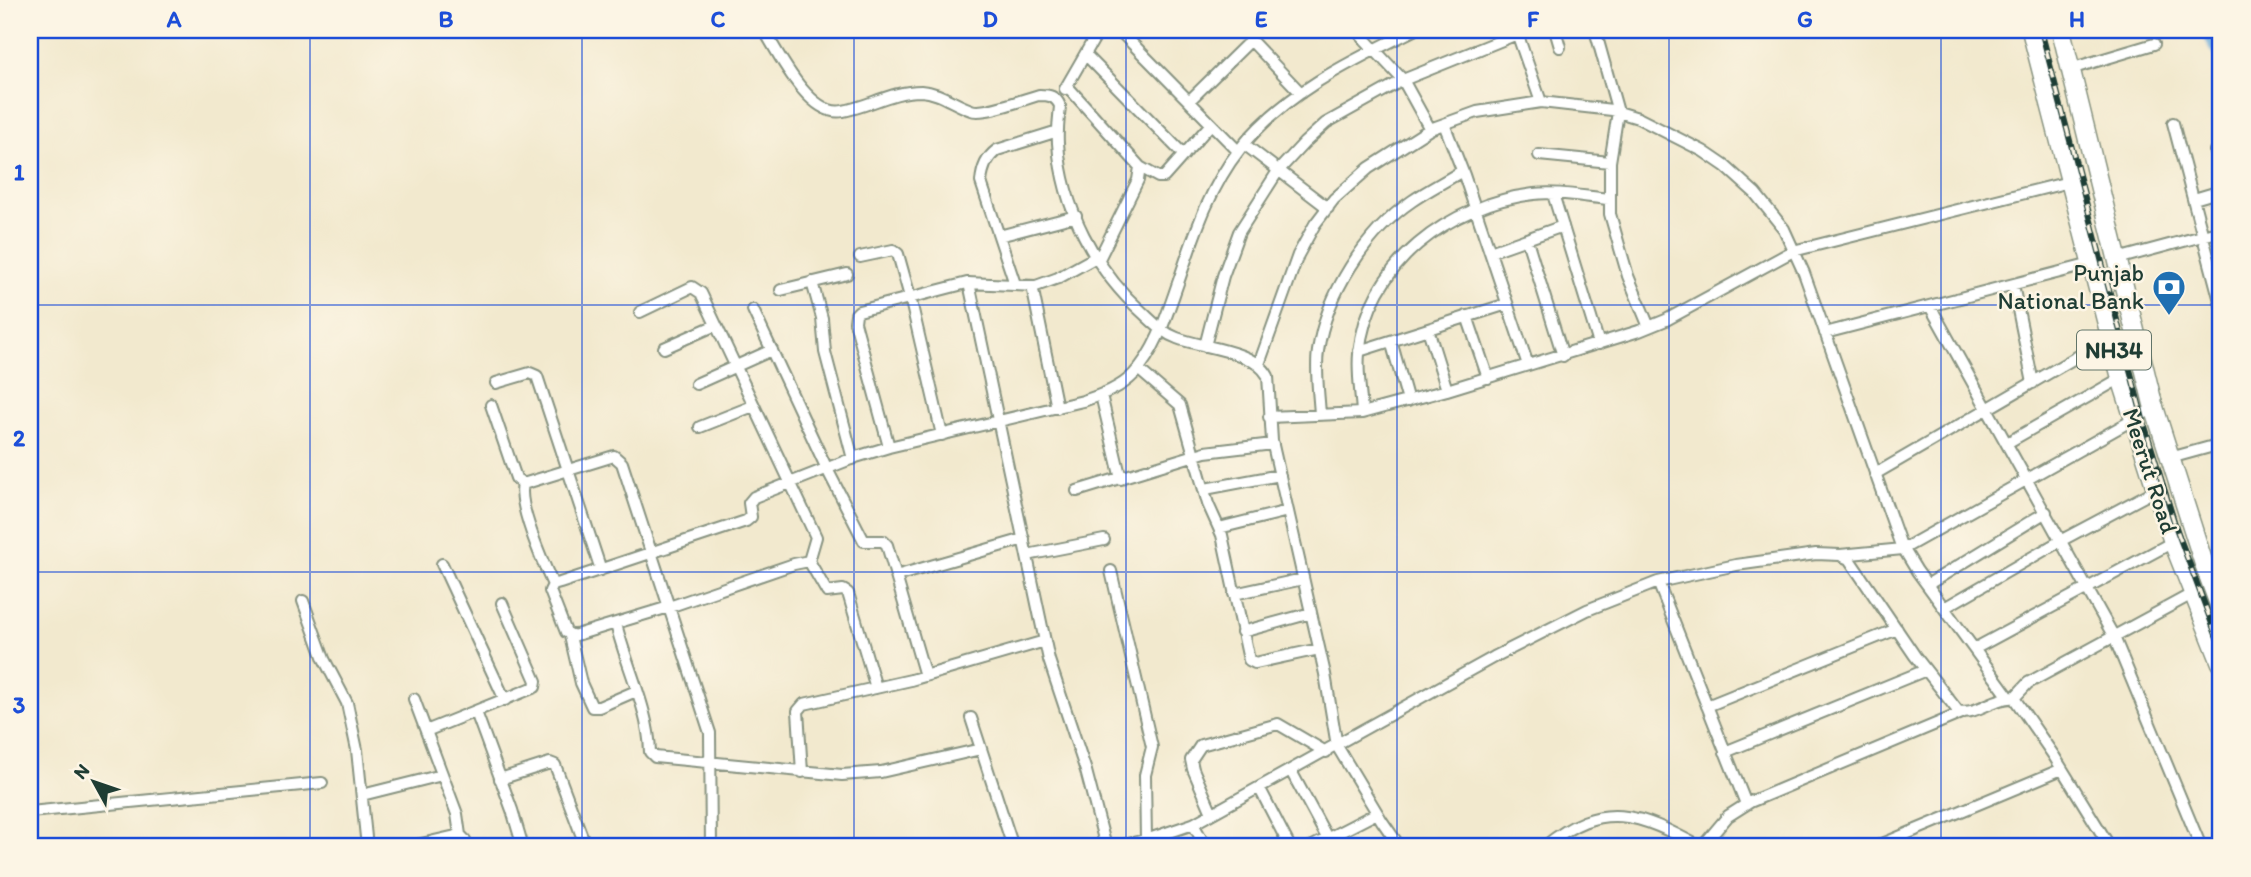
<svg xmlns="http://www.w3.org/2000/svg" width="2251" height="877" viewBox="0 0 2251 877" font-family="Itim,sans-serif">
	<rect width="100%" height="100%" fill="#fcf5e5"/>
	<filter id="ink" filterUnits="userSpaceOnUse"><feTurbulence type="fractalNoise" baseFrequency=".0143" numOctaves="2"/><feDisplacementMap in="SourceGraphic" scale="14" xChannelSelector="R" yChannelSelector="G"/><feConvolveMatrix kernelMatrix="1 2 1 2 8 2 1 2 1" color-interpolation-filters="sRGB"/></filter>
	<filter id="wash" filterUnits="userSpaceOnUse"><feTurbulence type="fractalNoise" baseFrequency=".00686" numOctaves="4" result="noise"/><feDisplacementMap in="SourceGraphic" scale="28" xChannelSelector="R" yChannelSelector="G"/><feGaussianBlur stdDeviation="1.57" result="paint"/><feColorMatrix in="noise" values="0 0 0 0 0 0 0 0 0 0 0 0 0 0 0 0 0 1.4 0 .05"/><feComposite in="paint" operator="in"/></filter>
	<g filter="url(#wash)">
		<rect width="100%" height="100%" fill="#f2e9ce"/>
		<g fill="none" stroke-linecap="round" stroke-linejoin="round">
			<path stroke="#64aada" stroke-width="10" d="M2205,30L2221,58"/>
		</g>
	</g>
	<g filter="url(#ink)">
		<g fill="none" stroke-linecap="round" stroke-linejoin="round">
			<defs>
				<path id="minor" d="M764,30C778,53 810,118 843,111C870,106 892,91 921,91C940,92 953,104 971,110C984,115 1024,99 1039,95C1049,95 1056,96 1060,106C1059,118 1057,131 1058,143C1062,207 1095,270 1142,312C1153,322 1163,333 1177,338C1203,348 1254,350 1268,376L1272,441L1325,674L1337,746L1382,821L1400,847
					M1119,30L1238,151
					M1241,30L1301,93
					M1356,30L1403,80L1430,129
					M1516,30L1541,102
					M1555,30L1560,47
					M1595,30L1618,112L1610,162V214L1628,276L1649,327
					M2219,30L2221,34
					M1085,54L1184,155
					M2070,69L2154,44
					M1067,86L1140,167L1138,180L1098,261
					M1065,89L1099,30
					M1190,100L1251,40
					M2173,123L2221,305
					M1444,124L1464,175L1528,365
					M1244,144L1328,208
					M2215,151L2221,172
					M1539,155L1610,162
					M1140,167L1158,177H1164L1211,124
					M1553,194L1599,344
					M2194,199L2221,191
					M999,236L1076,216
					M1527,240L1563,356
					M1490,252L1563,226
					M860,257L893,250L898,254L910,297L942,435
					M2117,259L2221,231
					M812,282L822,318L825,352L853,459
					M969,283L1049,660L1086,771L1106,847
					M1015,284L981,182C982,169 986,158 997,150L1058,131
					M2013,285L2033,383
					M1032,286L1057,408
					M781,290L847,274
					M1930,306L2114,637L2201,847
					M753,310L827,469L864,541H883L887,545L925,676
					M640,312L692,287L701,293L816,537L809,561
					M1467,316L1488,378
					M1428,329L1447,390
					M1825,333L2091,264
					M1391,341L1408,401
					M1205,346L1223,276L1239,232L1278,171L1304,143L1326,123L1403,80L1517,34
					M664,348L716,325
					M1359,351L1507,304
					M1259,364L1298,255L1315,224L1334,199L1369,168L1430,129L1477,112L1541,102L1612,110L1638,118L1703,151L1725,166L1755,193L1784,229L1804,273L1900,543L1917,571L2009,697
					M1138,369L1180,405L1208,504L1222,535L1249,660L1255,663L1319,649
					M496,383L530,373L537,376L601,570
					M696,384L772,350
					M1101,395L1121,479
					M491,405L516,478L523,484L614,456L622,463L710,733L711,847
					M1362,413C1361,393 1357,373 1359,354C1367,264 1450,204 1534,194C1558,191 1585,197 1609,199
					M1320,415C1319,395 1315,371 1318,351C1326,295 1365,233 1412,201C1428,190 1446,181 1462,171
					M1269,417L1362,413L1447,390L1639,331L1666,320L1793,251L2069,182
					M700,427L753,406
					M2007,443L2121,378
					M889,447L855,322L856,314L859,311L967,283L1036,286L1058,278L1096,257
					M2170,458L2221,444
					M1875,474L2111,337
					M523,484C517,504 544,565 553,585
					M1205,489L1280,475
					M1077,491L1205,452L1273,444
					M1219,528L1288,511
					M1027,555L1104,540
					M1840,555L1903,549L2154,408
					M442,564L505,700
					M1111,571L1152,747L1145,775L1146,840
					M896,576L1024,539
					M1658,582L1746,804
					M1927,585L2046,512
					M1234,594L1303,579
					M303,601L324,659L347,703L357,750L367,847
					M1944,608L2062,540L2156,490
					M616,624C626,665 649,710 650,752L655,757L842,775L881,772L981,749
					M1242,632L1311,613
					M570,636L581,683L592,707H599L636,691
					M1974,649L2173,542
					M876,688L848,593L843,590L827,592L809,561L794,564L669,607L573,636L566,632L550,591L553,585L560,583L746,521L751,517L749,503L754,497L856,457L889,447L1083,401C1101,395 1121,388 1134,374C1157,349 1167,314 1178,283C1194,236 1209,188 1240,149C1284,93 1351,61 1414,30
					M2014,698L2028,683L2192,594
					M414,699L457,814L460,835
					M1707,706L1897,629
					M476,712L512,810L523,847
					M971,718L1013,847
					M426,731L535,687L536,681L502,603
					M1725,752L1926,670
					M1291,771L1332,847
					M802,772L798,711L804,704L911,680L1045,641
					M500,779L550,763L555,765L586,847
					M1260,789L1290,847
					M362,795L442,775
					M30,812L322,783
					M1212,813L1193,769L1191,760L1201,745L1278,724L1326,752
					M1193,824L1206,847
					M408,847L460,835L465,840L468,847
					M1114,847L1146,840L1193,824L1494,657L1587,610L1658,582L1736,565L1816,554L1840,555L1849,559L1915,656L1958,711C1977,716 1994,696 2014,698L2054,756L2110,847
					M1311,847L1377,813
					M1544,847C1602,798 1640,814 1700,847
					M1702,847L1728,816L1750,802L1962,713
					M1875,847L2062,769"/>
				<path id="trunk" d="M2031,30L2121,378L2173,542L2221,663
					M2061,30L2153,404L2204,564L2221,610"/>
			</defs>
			<use href="#minor" stroke="#889381" stroke-width="14"/>
			<use href="#trunk" stroke="#889381" stroke-width="21"/>
			<use href="#minor" stroke="#fff" stroke-width="10"/>
			<use href="#trunk" stroke="#fff" stroke-width="18"/>
			<defs>
				<path id="rail" d="M2041,30L2144,423L2176,528L2221,648"/>
			</defs>
			<use href="#rail" stroke="#1f3d34" stroke-width="6"/>
			<use href="#rail" stroke="#fcf5e5" stroke-width="3.5" stroke-dasharray="10" stroke-linecap="butt"/>
		</g>
	</g>
	<path fill="none" stroke="#1d4ed8" stroke-width="2" stroke-opacity="0.55" d="M310,30V847M582,30V847M854,30V847M1126,30V847M1397,30V847M1669,30V847M1941,30V847M30,305H2221M30,572H2221"/>
	<defs>
		<symbol id="bank-pin" viewBox="-11 -11 22 30"><path d="M0 17L-7.5 6A9.5 9.5 0 1 1 7.5 6Z" fill="#1f6fb2" stroke="#fcf5e5"/><path d="M-6-4H6V4H-6ZM0-2.3a2.3 2.3 0 1 0 0 4.6a2.3 2.3 0 1 0 0-4.6Z" fill="#fff"/></symbol>
	</defs>
	<g fill-rule="evenodd">
		<use href="#bank-pin" x="2150" y="268" width="38" height="52"/>
	</g>
	<g text-anchor="middle" stroke-width="5" stroke-linejoin="round" paint-order="stroke">
		<rect fill="#fcf5e5" stroke="#617469" stroke-width="2" x="2077" y="330.5" width="74" height="39" rx="5"/>
		<g font-size="23" font-weight="bold" fill="#1f3d34">
			<text x="2114" y="358">NH34</text>
		</g>
		<g font-size="24" fill="#1f3d34" stroke="#fcf5e5" text-anchor="end">
			<text x="2144" y="281">Punjab<tspan x="2144" dy="28">National Bank</tspan></text>
		</g>
		<g font-size="24" fill="#1f3d34" stroke="#fcf5e5">
			<text transform="translate(2150 471) rotate(72)" y="8">Meerut Road</text>
		</g>
	</g>
	<rect width="2251" height="877" fill="none" stroke="#fcf5e5" stroke-width="77"/>
	<g transform="translate(94 782) rotate(310)" stroke="#fcf5e5" stroke-width="5" paint-order="stroke">
	<path d="M0-5L12 26L0 18L-12 26Z" fill="#1f3d34"/>
	<text y="-10" font-size="19" font-weight="bold" text-anchor="middle" fill="#1f3d34">N</text>
	</g>
	<rect x="38" y="38" width="2174" height="800" fill="none" stroke="#1d4ed8" stroke-width="2.5"/>
	<g font-size="23" text-anchor="middle" font-weight="bold" fill="#1d4ed8">
		<text x="174" y="27">A</text>
		<text x="446" y="27">B</text>
		<text x="718" y="27">C</text>
		<text x="990" y="27">D</text>
		<text x="1261" y="27">E</text>
		<text x="1533" y="27">F</text>
		<text x="1805" y="27">G</text>
		<text x="2077" y="27">H</text>
		<text x="19" y="180">1</text>
		<text x="19" y="446">2</text>
		<text x="19" y="713">3</text>
	</g>
</svg>
